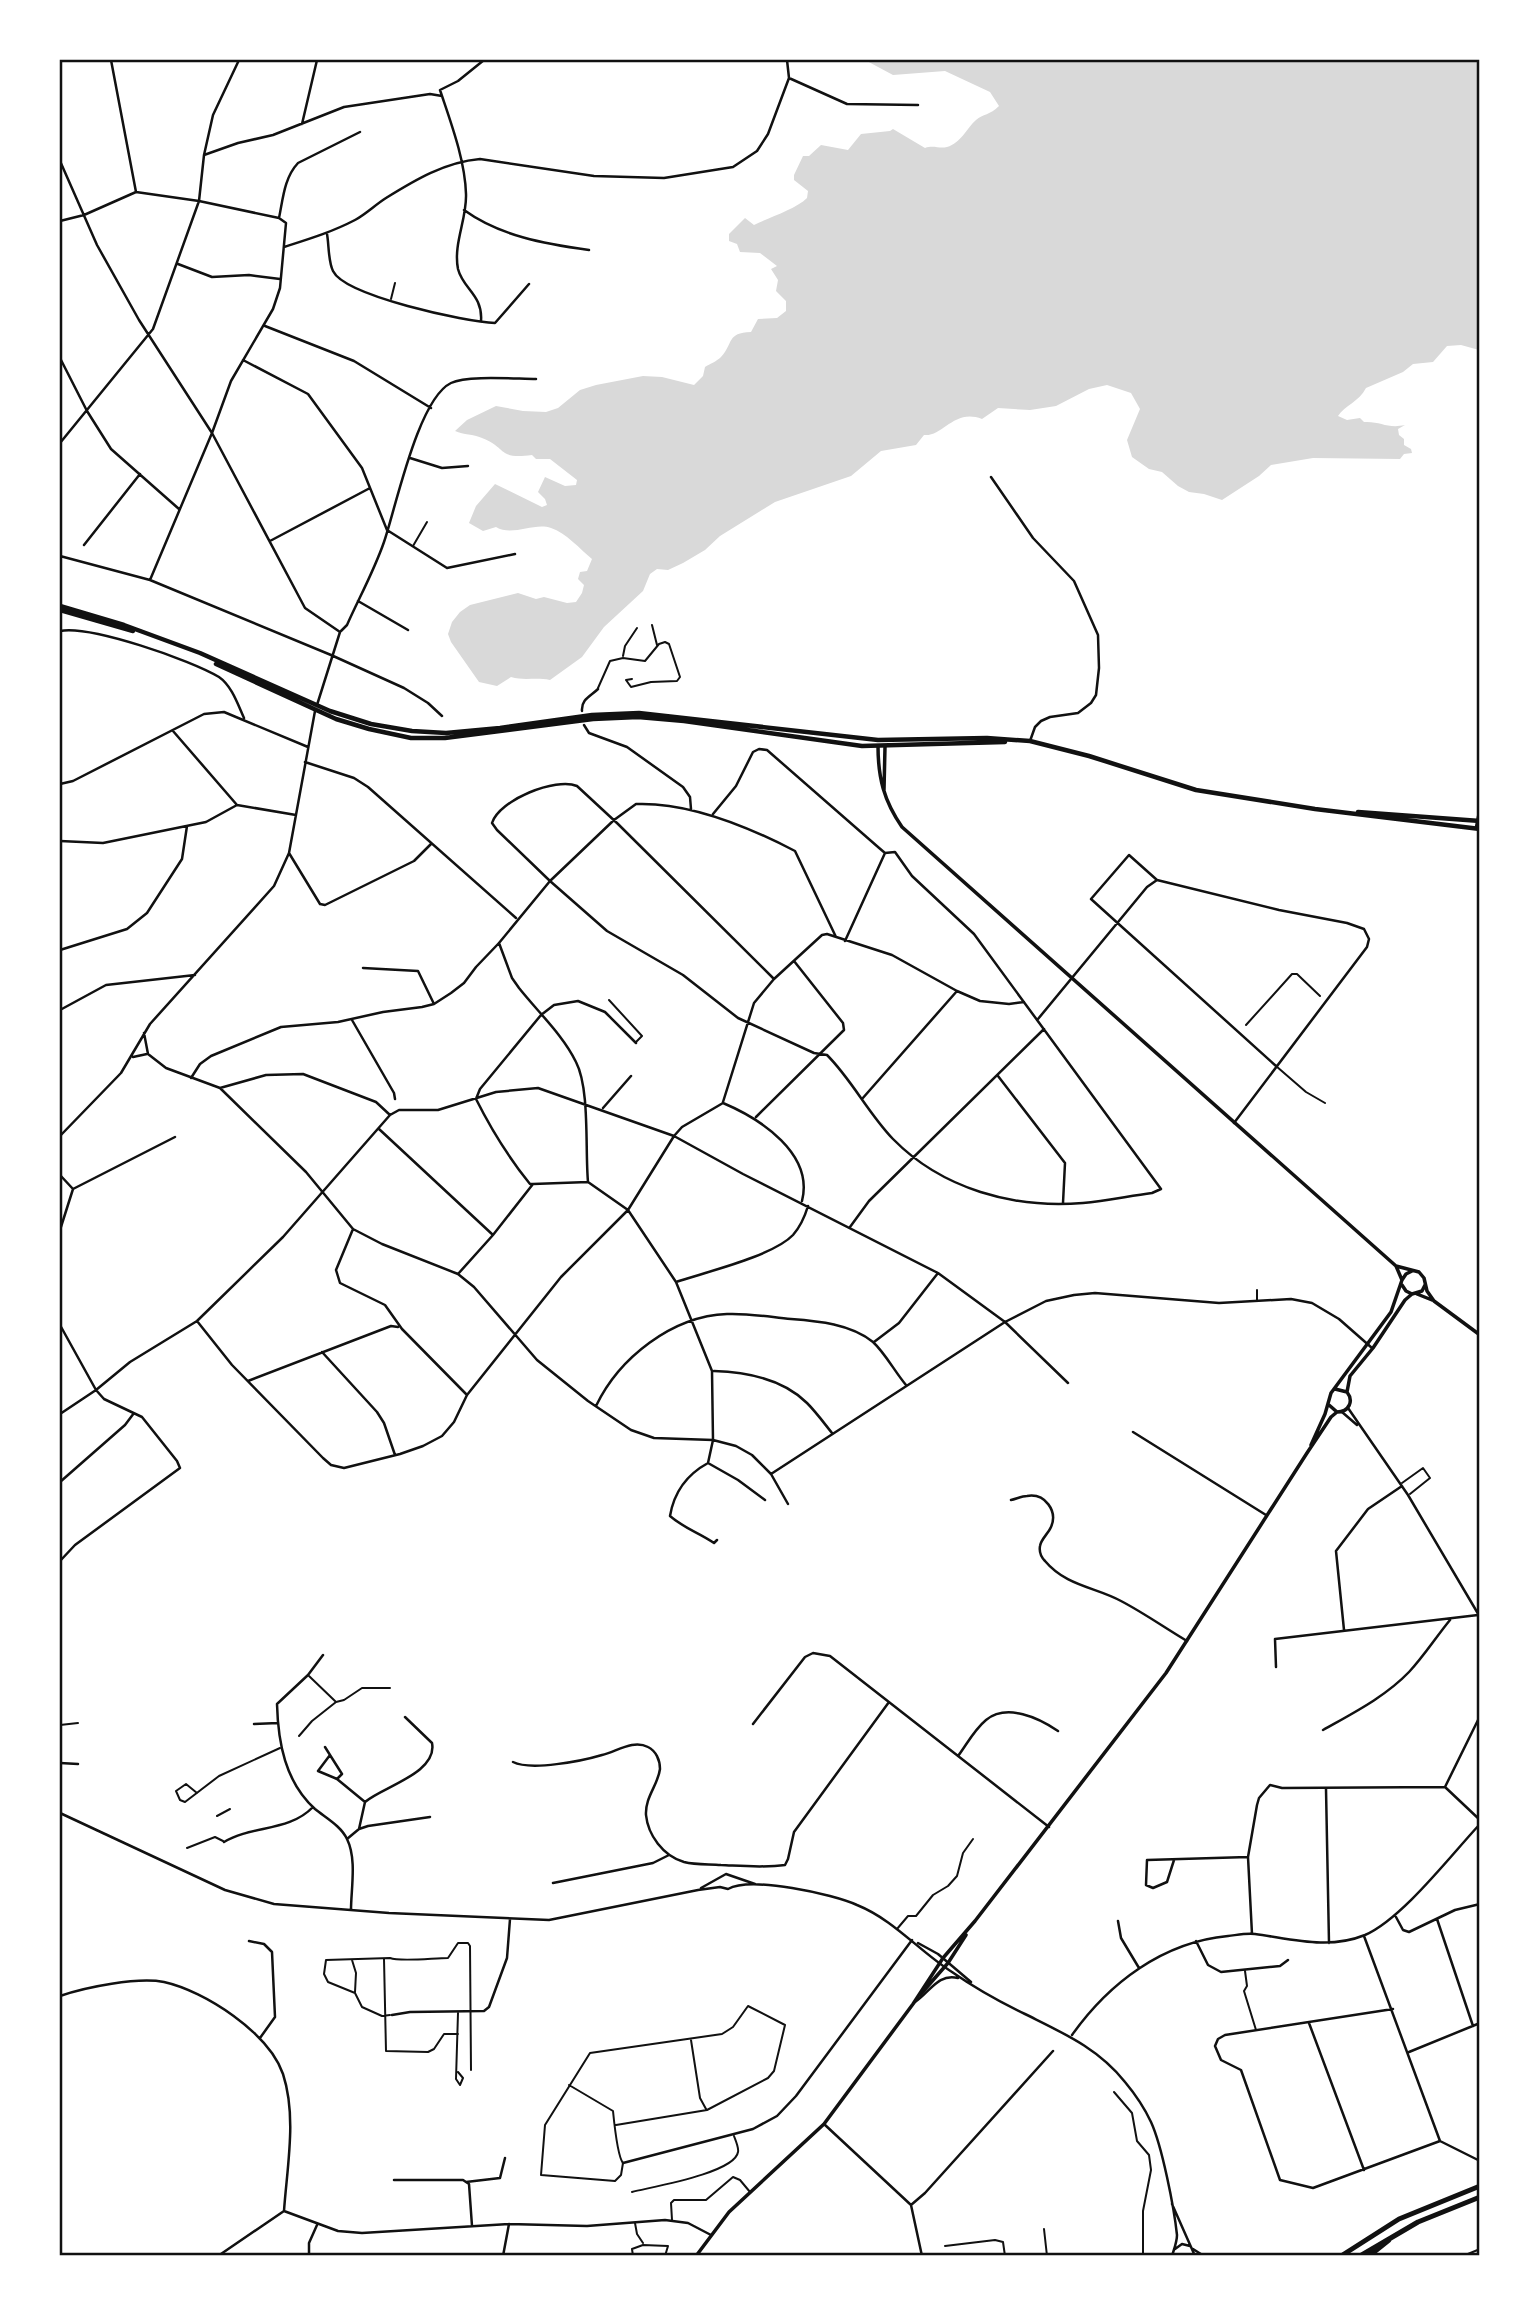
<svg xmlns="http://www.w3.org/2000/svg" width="1539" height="2315" viewBox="0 0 1539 2315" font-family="Quicksand,sans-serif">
	<rect width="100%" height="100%" fill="#fff"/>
	<path fill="#d9d9d9" d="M865,60H1479V350L1461,345L1447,346L1433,362L1413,364L1403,372L1366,388C1359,402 1345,405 1338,416L1347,420L1360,418L1364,422C1381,421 1387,429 1405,425L1398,429L1399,435L1404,439V445L1411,449L1412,453L1404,454L1400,459L1313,458L1271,465L1259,476L1222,500L1204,494L1189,492L1178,486L1162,472L1149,469L1132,457L1127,440L1140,409L1131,393L1107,385L1089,389L1056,406L1030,410L998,408L982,419C954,408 943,437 924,435L916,445L881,451L851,476L775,502L720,536L705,550L683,563L668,570L657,569L650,574L643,591L604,627L582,657L550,680C536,677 524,681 511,677L497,686L479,682L451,642L448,634L452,622L460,612L470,605L518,593L536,599L544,597L567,603L576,602L582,593L584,585L578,579L580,572L587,571L592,559C580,549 566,533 551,528C534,522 512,537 496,527L483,531L469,523L476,506L495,484L542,507L547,505L545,499L538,492L545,477L565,486L576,485L577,480L550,459H536L532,455C497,460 507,447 482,438C473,434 464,435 455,431L467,420L496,406L523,411L546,412L558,408L580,390L596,385L643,376L662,377L694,385L703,376L705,367C710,364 717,361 721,357C734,343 726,333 751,332L758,319L777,318L786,311V301L776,291L778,280L771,269L777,266L760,253L740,252L737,244L729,241V234L745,218L754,225C770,217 796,209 807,198L808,191L794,180V175L803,156H809L821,145L848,150L861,134L890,131L893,129L925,148C934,145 939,149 947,147C961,143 966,129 976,120C983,114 990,115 999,106L990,92L945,71L893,75Z"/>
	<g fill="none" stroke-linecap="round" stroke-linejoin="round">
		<path stroke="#111" stroke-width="2" d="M391,299L395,283
			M413,546L427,522
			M652,625L657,645
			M623,656L625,646L637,628
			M598,688L610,661L623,658L645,661L659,644L665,642L669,644L680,677L677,681L651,682L631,687L626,680L632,679
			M609,1000L642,1036L636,1042
			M1246,1025L1292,974H1297L1320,996
			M1276,1066L1306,1092L1325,1103
			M1257,1290V1300
			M1402,1483L1423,1468L1430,1478L1410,1494
			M309,1676L335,1701
			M60,1725L78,1723
			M299,1736L312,1721L336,1702L344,1700L362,1688H390
			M197,1793L186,1784L176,1791L180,1800L185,1802L219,1776L280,1748
			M217,1816L230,1809
			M187,1848L215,1837L223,1841
			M897,1929L908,1916H916L933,1895L948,1886L957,1876L963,1853L973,1839
			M384,1959L386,2051L428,2052L434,2049L444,2034H458
			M352,1960L356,1973L355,1992
			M1245,1971L1247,1986L1244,1991L1256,2030
			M390,2015L382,2016L362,2007L355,1993L328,1982L324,1974L326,1960L390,1958C400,1962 434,1958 448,1958L458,1943H468L470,1946L471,2070
			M691,2040L700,2098L706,2109
			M458,2072L463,2078L460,2085L456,2079L458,2013
			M569,2085L613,2111C614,2121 618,2157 623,2163L621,2175L615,2181L541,2175L545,2125L590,2053L722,2034L733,2027L748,2006L785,2025L774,2071L768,2078L707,2110L616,2125
			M1114,2092L1132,2113L1137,2141L1149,2155L1151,2170L1143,2211V2256
			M632,2192C651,2187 735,2173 738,2152C739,2148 736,2141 734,2136
			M672,2220L671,2203L674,2200H706L733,2177L740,2180L750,2192
			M635,2223L637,2234L643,2243
			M1044,2229L1047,2256
			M945,2246L995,2240L1003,2242L1005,2256
			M633,2256L632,2249L643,2245L668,2246L665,2256
			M1463,2256L1480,2249"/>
		<path stroke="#111" stroke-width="2.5" d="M111,60L136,192
			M789,78L847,104L918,105
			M302,124L317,60
			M204,155L238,143L273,135L344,107L430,94L442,96
			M60,161L97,245L139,320L212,433L305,608L340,632L317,705
			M464,210C500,236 545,244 589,250
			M279,218C283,199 284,178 298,163L360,132
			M60,221L84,215L136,192L199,201L279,218L286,223L280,288L273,309L231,381L212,433L150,580
			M327,234C329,244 328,261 333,271C345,296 466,322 495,323L529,284
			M284,247C309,239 332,232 355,220C366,214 375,205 386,198C415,180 445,162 480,159L594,176L664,178L733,167L757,151L768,134L789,78L787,60
			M178,264L212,277L249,275L280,279
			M481,321C483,295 463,289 458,269C453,244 467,219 466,194C465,160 451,123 440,90L458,81L484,60
			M265,326L354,361L431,408
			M60,358L87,411L111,449L179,509
			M243,360L308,394L362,468L387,530L447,568L515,554
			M60,443L153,329L199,201L204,155L213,115L239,60
			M410,458L442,468L468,466
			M991,477L1033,538L1074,581L1098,635L1099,668L1096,695L1091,703L1078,713L1050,717L1041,721L1035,727L1030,741
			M270,541L370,488
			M84,545L140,474
			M60,556L150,580L331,655L404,688L428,703L442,716
			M358,601L408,630
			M60,631C90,625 191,660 219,677C232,686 238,705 244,718
			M341,631L347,625C359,598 374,571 384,542C396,507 418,399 451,383C467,375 516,379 536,379
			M582,711C581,699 591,696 598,689
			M584,725L589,733L627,747L683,787L690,797L691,809
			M173,731L237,805
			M305,762L354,778L368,787L516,918
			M60,784L73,781L204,714L224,712L308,747
			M713,814L736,786L753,752L759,749L767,750L878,847L885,853L895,852L912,876L974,934L1161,1189L1152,1193C1129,1196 1106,1201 1083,1203C1014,1209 942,1189 893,1139C868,1113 852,1080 827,1055L814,1053L738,1018L683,975L607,931L550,881L497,830L492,823C499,800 556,777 577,786L618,824L774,979
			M1476,827L1480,806
			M60,841L103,843L206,822L237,805L296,815
			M289,853L320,904L325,905L414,861L431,844
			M1157,880L1129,855L1091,899L1276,1066
			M845,941L885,853
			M499,943L512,978L519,988C538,1012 563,1035 576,1062C590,1089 585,1149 588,1182L628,1210L676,1282L712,1371L713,1440L708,1463
			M60,950L127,929L147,913L182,859L187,826
			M363,968L418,971L434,1004
			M60,1010L106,985L195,975
			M1038,1019L1147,887L1157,880L1279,910L1347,923L1364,929L1369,939L1367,947L1234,1123
			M352,1020L394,1093L395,1099
			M144,1033L148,1054L166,1068L220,1088L306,1172L353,1229L382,1244L458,1274L474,1287L537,1360L588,1401L631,1430L654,1438L713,1440L736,1446L752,1455L771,1474L1005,1322L1046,1301L1074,1295L1095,1293L1219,1303L1291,1299L1312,1303L1339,1319L1372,1348
			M133,1057L147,1054
			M998,1076L1065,1163L1063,1203
			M191,1078L200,1064L211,1056L281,1027L338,1022L383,1012L422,1007L434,1004L451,993L464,983L476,967L499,943L550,881L614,820L636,804C688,802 749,827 795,851L836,937
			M220,1088L266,1075L303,1074L376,1102L390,1115
			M862,1099L957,991
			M723,1102L754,1003L774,979L822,935L827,934L892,955L957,991L980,1001L1009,1004L1024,1002
			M603,1108L631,1076
			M756,1117L844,1030L843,1023L794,961
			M379,1129L493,1235
			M60,1136L121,1073L150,1024L274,886L289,853L315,711
			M60,1175L73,1189L175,1137
			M533,1184H530C509,1158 491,1129 476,1099L480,1089L541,1015L554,1005L578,1001L605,1012L636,1043
			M850,1227L869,1201L1044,1029
			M353,1229L336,1270L340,1283L385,1305L402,1329L467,1395
			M60,1230L73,1189
			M458,1274L493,1235L533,1184L588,1182
			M676,1282C706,1272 773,1256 793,1235C800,1227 805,1216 808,1206
			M197,1321L232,1365L323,1458L331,1465L344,1468L400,1454L423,1446L442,1436L454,1422L467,1395L561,1277L628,1210L674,1136L682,1127L723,1103C761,1119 814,1154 802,1201
			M60,1325L96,1390L104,1399L142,1417L177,1461L180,1468L75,1545L60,1561
			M874,1342L899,1323L938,1273
			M322,1352L377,1412L384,1423L395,1455
			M714,1371C746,1372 783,1379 807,1403C816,1412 824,1423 832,1433
			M248,1381L391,1326L398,1327
			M596,1406C619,1358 672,1316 727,1314C748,1313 770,1317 791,1319C818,1321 851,1324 873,1342C885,1353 895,1372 906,1385
			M1348,1408L1408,1495L1480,1617
			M1342,1412L1357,1425
			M60,1414L96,1390L130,1362L197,1321L283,1237L390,1115L399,1110H438L496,1092L538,1088L674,1136L743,1174L938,1273L1005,1322L1068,1383
			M1479,1425H1480
			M1133,1432L1266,1515
			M771,1474L788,1504
			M60,1482L125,1425L134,1413
			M1011,1500C1016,1499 1022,1496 1027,1496C1045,1493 1058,1511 1051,1527C1048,1534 1041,1539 1040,1546C1039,1552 1041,1557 1045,1561C1066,1586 1095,1587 1121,1601C1144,1613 1165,1628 1187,1641
			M717,1540L714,1543C698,1532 685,1529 670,1516C674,1492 686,1475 708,1463L738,1480L765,1500
			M1344,1630L1336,1551L1368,1509L1402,1486
			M323,1655L308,1675L277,1704C278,1742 285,1782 315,1809C326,1818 341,1826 347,1839C357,1859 351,1889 351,1910
			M1276,1667L1275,1639L1478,1615
			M254,1724L278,1723
			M753,1724L805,1657L813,1653L830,1656L1049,1827
			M1323,1730C1353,1713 1385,1697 1409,1672C1424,1656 1436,1637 1450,1620
			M325,1747L330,1755
			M958,1756C967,1744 974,1730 986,1720C1007,1703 1039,1718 1058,1731
			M513,1762C531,1771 582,1761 602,1755C616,1752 633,1739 648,1747C656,1751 660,1760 660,1769C658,1785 645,1797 646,1815C648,1835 663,1856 684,1862C696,1865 709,1864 721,1865C743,1866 764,1868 785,1865L788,1859L794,1832L889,1702
			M60,1763L78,1764
			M337,1779L342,1774L330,1755L318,1771L337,1779L365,1802
			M1445,1787L1480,1716
			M1326,1789L1329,1943
			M60,1813L225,1890L274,1904L389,1913L549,1920L698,1890L720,1887L728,1889C751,1876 833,1894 857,1905C894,1920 919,1951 952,1972C975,1988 1000,2002 1025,2014C1063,2033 1098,2048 1125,2082C1135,2094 1144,2107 1151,2122C1162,2146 1174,2207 1177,2235C1177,2242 1174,2249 1172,2256
			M359,1829L365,1802C382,1787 438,1773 432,1743L405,1717
			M347,1839L359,1829L368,1826L430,1817
			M224,1842C252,1825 289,1832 313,1807
			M1174,1860L1167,1882L1153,1888L1146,1885L1147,1860L1248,1857
			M553,1883L653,1863L669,1855
			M701,1888L726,1874L755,1884
			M1396,1917L1403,1930L1409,1932L1455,1910L1480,1904
			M1437,1919L1473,2026
			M1118,1921L1121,1938L1139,1968
			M1252,1934L1248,1857L1257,1805L1259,1798L1270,1785L1282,1788L1445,1787L1480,1820
			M1364,1936L1440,2141L1480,2161
			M249,1941L264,1944L272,1952L275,2017L260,2038
			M1196,1941L1208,1965L1221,1972L1280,1966L1288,1960
			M918,1943L938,1954L971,1982
			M60,1996C86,1987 137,1977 164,1982C205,1991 269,2033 283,2074C297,2117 287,2167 284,2211
			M915,2002C930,1992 938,1973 958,1978
			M1393,2009L1225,2035L1218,2039L1215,2046L1221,2060L1241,2070L1280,2180L1313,2188L1440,2141
			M392,2015L410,2012L484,2011L489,2007L507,1958L510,1919
			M1309,2023L1364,2170
			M1072,2035C1109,1983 1163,1942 1228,1936C1237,1935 1246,1933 1255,1934C1292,1939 1328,1950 1365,1935C1402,1919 1451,1855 1480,1824
			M1409,2052L1480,2023
			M824,2124L911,2205L922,2256
			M623,2163L753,2129L777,2116L796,2096L912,1940
			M394,2180H463L469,2184L472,2226
			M466,2182L500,2178L505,2158
			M1172,2204L1195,2256
			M911,2205L925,2193L1053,2051
			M284,2211L338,2231L362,2233L509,2224L587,2226L665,2220L688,2223L711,2235
			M1175,2249L1182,2244L1190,2246
			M1193,2249L1204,2256
			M218,2256L284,2211
			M309,2256V2243L317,2225
			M503,2256L509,2224"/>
		<path stroke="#111" stroke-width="3.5" d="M878,746C878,778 884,801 902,827L1396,1266L1419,1272L1424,1278L1427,1291L1434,1301L1480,1335
			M884,790L885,747
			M1396,1266L1402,1280
			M1402,1285L1406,1291L1412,1294L1422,1291L1425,1285
			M1417,1294L1432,1300
			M1347,1392L1350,1376L1373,1348L1405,1300L1412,1294
			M1329,1405L1337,1412C1349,1412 1354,1401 1347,1392L1335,1389
			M1311,1445L1325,1414L1331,1393L1391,1312L1402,1280L1406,1274L1412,1271
			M920,1995L948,1963L966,1935
			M696,2256L729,2212L824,2124L913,2004L943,1958L975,1921L1166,1673L1307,1453L1331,1417L1337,1412"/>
		<path stroke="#111" stroke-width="4.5" d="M60,606L124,625L200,653L330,711L371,724L412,731L446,733L500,728L592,715L639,713L878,740L987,738L1030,741L1089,756L1196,790L1315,809L1480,829
			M60,610L133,631
			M216,664L336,719L369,729L411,738H445L593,719L638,717L684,721L862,746L1005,742
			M1358,812L1480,821"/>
		<path stroke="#111" stroke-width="5" d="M1341,2256L1399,2219L1480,2186
			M1360,2256L1418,2222L1480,2197
			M1369,2256L1389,2240"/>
	</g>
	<rect width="1539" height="2315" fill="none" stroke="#ffffff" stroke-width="122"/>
	<rect x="61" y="61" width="1417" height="2193" fill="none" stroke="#111" stroke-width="2.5"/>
</svg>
